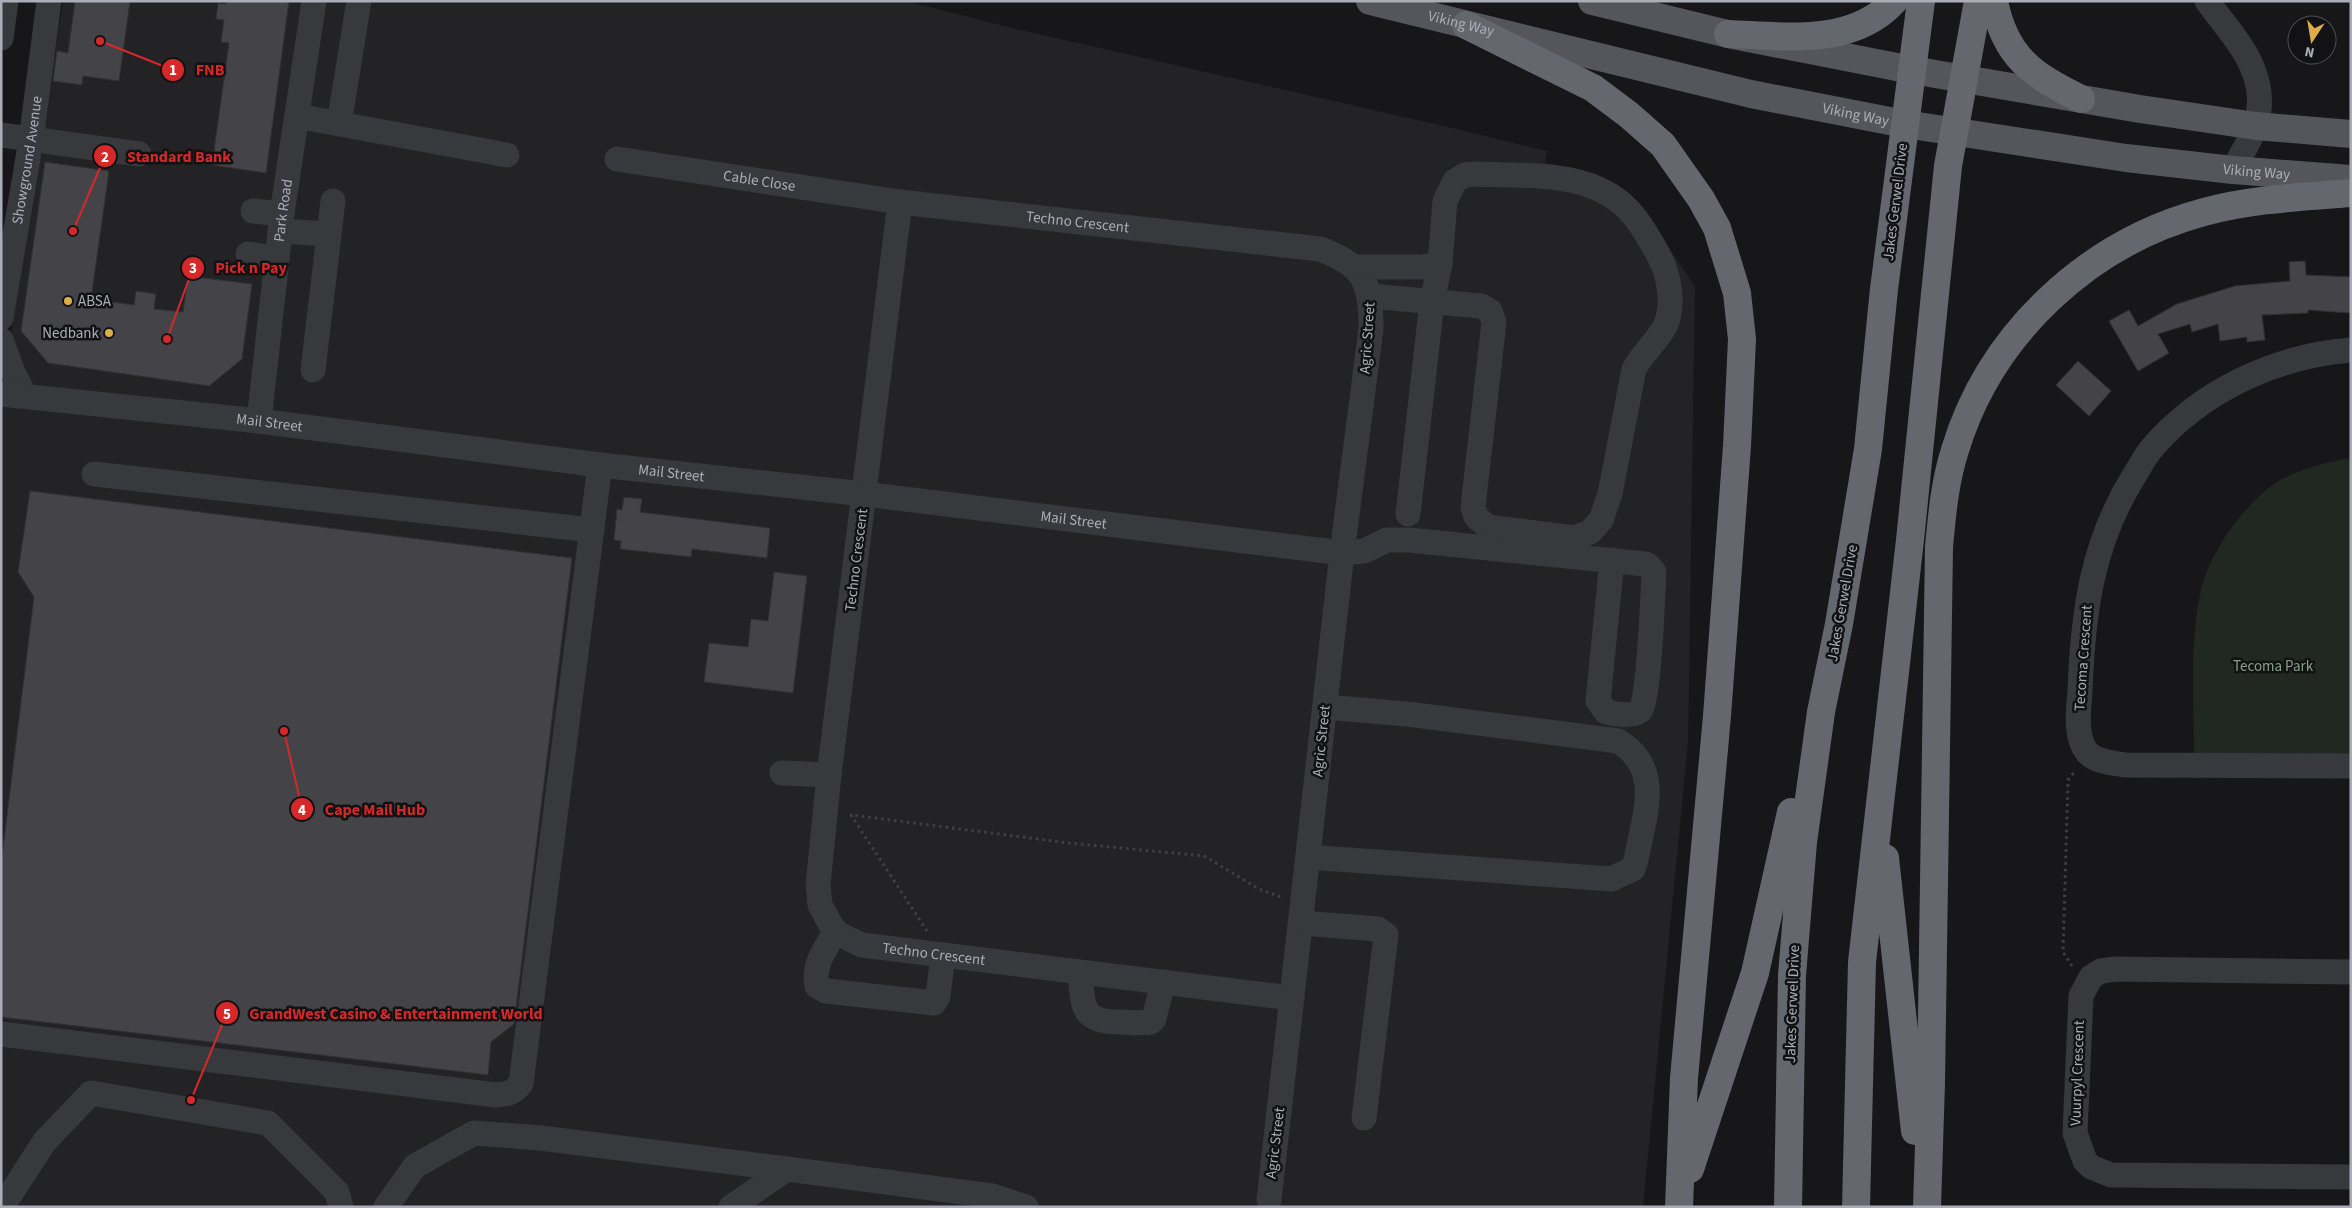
<svg xmlns="http://www.w3.org/2000/svg" width="2352" height="1208" viewBox="0 0 2352 1208" font-family="'Source Sans 3',sans-serif">
	<rect width="100%" height="100%" fill="#171719"/>
	<path fill="#232325" d="M63,1H906L1016,29L1448,127L1547,151L1545,163L1597,174L1639,205L1695,286L1688,742L1643,1207H1V398Z"/>
	<path fill="#212822" d="M2351,458V757L2194,756C2194,704 2189,636 2202,586C2212,549 2248,498 2282,479C2304,468 2327,462 2351,458Z"/>
	<path fill="#444448" stroke="#313134" d="M75,1H130L119,81L83,76L82,85L53,81L57,51L68,53Z
		M226,1H289L266,173L212,165L229,43L221,42L224,20L216,19L218,3L226,4Z
		M45,162L109,171L91,299L134,305L136,291L156,294L154,309L183,312L188,276L252,284L242,359L209,386L48,363L21,331Z
		M2305,261L2306,275L2351,277V313L2308,310V313L2262,315L2265,340L2247,342V337L2220,341L2218,324L2192,332L2190,324L2158,334L2169,353L2138,371L2109,321L2129,310L2138,326L2177,304L2235,286L2290,281L2289,262Z
		M2078,361L2111,391L2089,416L2056,385Z
		M30,491L572,558L514,1024L491,1042L488,1075L1,1017V864L34,597L18,572Z
		M624,497L642,499L640,512L770,528L767,558L692,549L691,557L620,549L621,541L614,540L617,509L622,510Z
		M774,572L807,576L793,693L704,682L709,643L748,647L751,619L768,621Z"/>
	<g fill="none" stroke-linecap="round" stroke-linejoin="round">
		<path stroke="#3f4044" stroke-width="3" stroke-dasharray="2.5 4" stroke-linecap="butt" d="M927,931L851,815L1069,843L1204,856L1259,889L1281,897
			M2072,966L2063,952L2068,780L2076,770"/>
		<g stroke="#38393d" stroke-width="25">
			<path d="M2207,1C2235,39 2271,73 2256,125C2251,140 2240,156 2233,170"/>
			<path d="M1,38L6,1"/>
			<path d="M297,116L507,155"/>
			<path d="M339,124L359,1"/>
			<path d="M1,135L139,154"/>
			<path id="s1" d="M617,159L900,202L1320,249C1365,266 1371,282 1371,329L1342,553L1269,1200"/>
			<path id="s2" d="M900,202L829,775L818,885L820,905L833,929L839,934L862,945L1292,998"/>
			<path d="M253,211L282,214"/>
			<path d="M280,231L329,234"/>
			<path d="M248,254L277,259"/>
			<path d="M1354,267H1422L1440,264"/>
			<path d="M1370,296L1481,306L1490,311L1494,322L1473,507L1476,517L1488,527L1574,538L1590,532L1601,520L1610,494L1634,369C1643,353 1658,340 1665,326C1675,305 1669,275 1659,256C1648,236 1635,212 1616,199C1577,171 1520,176 1475,174L1465,175L1455,181L1445,201L1440,264L1432,302L1408,514"/>
			<path id="s3" d="M1,318L31,140L49,1"/>
			<path d="M1,340L13,372L25,396"/>
			<path d="M2351,350C2276,356 2202,390 2152,448C2145,456 2140,467 2134,476C2092,543 2083,612 2080,690C2079,708 2074,736 2087,752C2095,762 2113,763 2125,765L2351,766"/>
			<path d="M313,370L333,201"/>
			<path id="s4" d="M1,394L259,421L600,465L864,494L1342,553L1364,551L1387,540H1409L1645,564L1649,566L1654,572C1653,591 1649,703 1640,711C1632,717 1615,714 1606,712L1598,701L1612,560"/>
			<path id="s5" d="M259,421L282,214L314,1"/>
			<path d="M94,474L592,530"/>
			<path d="M782,773L829,775"/>
			<path d="M1308,857L1611,879L1633,869L1636,860C1644,815 1664,769 1618,741L1407,714L1325,707"/>
			<path d="M1301,923L1378,929L1386,935L1364,1118"/>
			<path d="M836,931C826,947 812,966 817,986L826,991L934,1003L938,996L943,955"/>
			<path d="M1080,972C1083,1005 1080,1022 1119,1022C1129,1022 1140,1024 1151,1022L1154,1019L1163,982"/>
			<path d="M2351,972L2116,969L2101,971L2091,977L2081,996L2075,1133L2085,1161L2091,1167L2111,1175L2351,1177"/>
			<path d="M1,1034L496,1095C508,1094 514,1093 521,1083L600,465"/>
			<path d="M2,1207L45,1141L91,1093L268,1123L337,1192L341,1207"/>
			<path d="M386,1207L415,1166L474,1133L541,1138L787,1169"/>
			<path d="M731,1207L787,1169L992,1196L1026,1207"/>
		</g>
		<g stroke="#55565c" stroke-width="28">
			<path id="s6" d="M1370,1L1751,94L1905,124L2126,158L2233,170L2351,179"/>
			<path d="M1592,1L1728,34L1912,70L2140,109L2256,126L2351,134"/>
		</g>
		<path stroke="#65676e" stroke-width="28" d="M1994,1C2005,57 2032,75 2081,99
			M1466,25L1593,88L1629,115L1663,145L1701,199L1717,228L1737,293L1742,339L1737,446L1717,716L1684,1078L1679,1207
			M1728,34C1784,36 1852,47 1894,1
			M1885,858L1915,1131
			M1690,1169L1755,973L1791,812
			M1788,1207L1792,975L1803,842L1821,712L1839,624L1868,449L1884,289L1921,1
			M1856,1207L1862,962L1910,540L1948,166L1978,1
			M1927,1207L1931,1083L1939,547C1942,514 1945,481 1955,450C1990,334 2088,243 2204,212C2252,199 2302,197 2351,193"/>
	</g>
	<g fill="#ddad4a" stroke="#121214" stroke-width="2">
		<circle cx="68" cy="301" r="5"/>
		<circle cx="109" cy="333" r="5"/>
	</g>
	<g text-anchor="middle" stroke-width="5" stroke-linejoin="round" paint-order="stroke">
		<g font-size="15" fill="#abaeb7" stroke="#121214">
			<text dy="5" stroke="none"><textPath href="#s6" startOffset="94">Viking Way</textPath></text>
			<text dy="5" stroke="none"><textPath href="#s6" startOffset="499">Viking Way</textPath></text>
			<text dy="5" stroke="none"><textPath href="#s3" startOffset="160">Showground Avenue</textPath></text>
			<text dy="5" stroke="none"><textPath href="#s6" startOffset="904">Viking Way</textPath></text>
			<text dy="5" stroke="none"><textPath href="#s1" startOffset="144">Cable Close</textPath></text>
			<text transform="translate(1895 202) rotate(-83)" y="5">Jakes Gerwel Drive</text>
			<text dy="5" stroke="none"><textPath href="#s5" startOffset="212">Park Road</textPath></text>
			<text dy="5" stroke="none"><textPath href="#s1" startOffset="465">Techno Crescent</textPath></text>
			<text transform="translate(1367 338) rotate(-86)" y="5">Agric Street</text>
			<text dy="5" stroke="none"><textPath href="#s4" startOffset="270">Mail Street</textPath></text>
			<text dy="5" stroke="none"><textPath href="#s4" startOffset="675">Mail Street</textPath></text>
			<text dy="5" stroke="none"><textPath href="#s4" startOffset="1080">Mail Street</textPath></text>
			<text transform="translate(856 560) rotate(-83)" y="5">Techno Crescent</text>
			<text transform="translate(1842 603) rotate(-80)" y="5">Jakes Gerwel Drive</text>
			<text transform="translate(2083 658) rotate(-86)" y="5">Tecoma Crescent</text>
			<text transform="translate(1321 741) rotate(-84)" y="5">Agric Street</text>
			<text dy="5" stroke="none"><textPath href="#s2" startOffset="841">Techno Crescent</textPath></text>
			<text transform="translate(1792 1004) rotate(-88)" y="5">Jakes Gerwel Drive</text>
			<text transform="translate(2077 1073) rotate(-88)" y="5">Vuurpyl Crescent</text>
			<text transform="translate(1275 1143) rotate(-83)" y="5">Agric Street</text>
		</g>
		<g font-size="15" fill="#abaeb7" stroke="#121214" text-anchor="start">
			<text x="78" y="306">ABSA</text>
			<text x="99" y="338" text-anchor="end">Nedbank</text>
		</g>
		<g font-size="15" fill="#84a086" stroke="#121214">
			<text x="2273" y="671">Tecoma Park</text>
		</g>
	</g>
	<path fill="none" stroke="#d62828" stroke-width="2" d="M100 41L173 70M73 231L105 156M167 339L193 268M284 731L302 809M191 1100L227 1013"/>
	<g fill="#d62828" stroke="#121214" stroke-width="2">
		<circle cx="100" cy="41" r="5"/>
		<circle cx="73" cy="231" r="5"/>
		<circle cx="167" cy="339" r="5"/>
		<circle cx="284" cy="731" r="5"/>
		<circle cx="191" cy="1100" r="5"/>
		<circle cx="173" cy="70" r="12"/>
		<circle cx="105" cy="156" r="12"/>
		<circle cx="193" cy="268" r="12"/>
		<circle cx="302" cy="809" r="12"/>
		<circle cx="227" cy="1013" r="12"/>
	</g>
	<g font-size="15" text-anchor="middle" font-weight="bold" fill="#fff">
		<text x="173" y="75">1</text>
		<text x="105" y="162">2</text>
		<text x="193" y="273">3</text>
		<text x="302" y="815">4</text>
		<text x="227" y="1019">5</text>
	</g>
	<g font-size="16" text-anchor="middle" font-weight="bold" fill="#d62828" stroke="#121214" stroke-width="5" stroke-linejoin="round" paint-order="stroke">
		<text x="210" y="75">FNB</text>
		<text x="179" y="162">Standard Bank</text>
		<text x="251" y="273">Pick n Pay</text>
		<text x="375" y="815">Cape Mail Hub</text>
		<text x="396" y="1019">GrandWest Casino &amp; Entertainment World</text>
	</g>
	<rect width="2352" height="1208" fill="none" stroke="#abaeb7" stroke-width="5"/>
	<g transform="translate(2312 40) rotate(192)"><circle r="24" fill="#121214" stroke="#4f5055"/>
	<path d="M0-4L9 19L0 12L-9 19Z" fill="#ddad4a"/>
	<text y="-8" font-size="14" font-weight="bold" text-anchor="middle" fill="#abaeb7">N</text>
	</g>
</svg>
